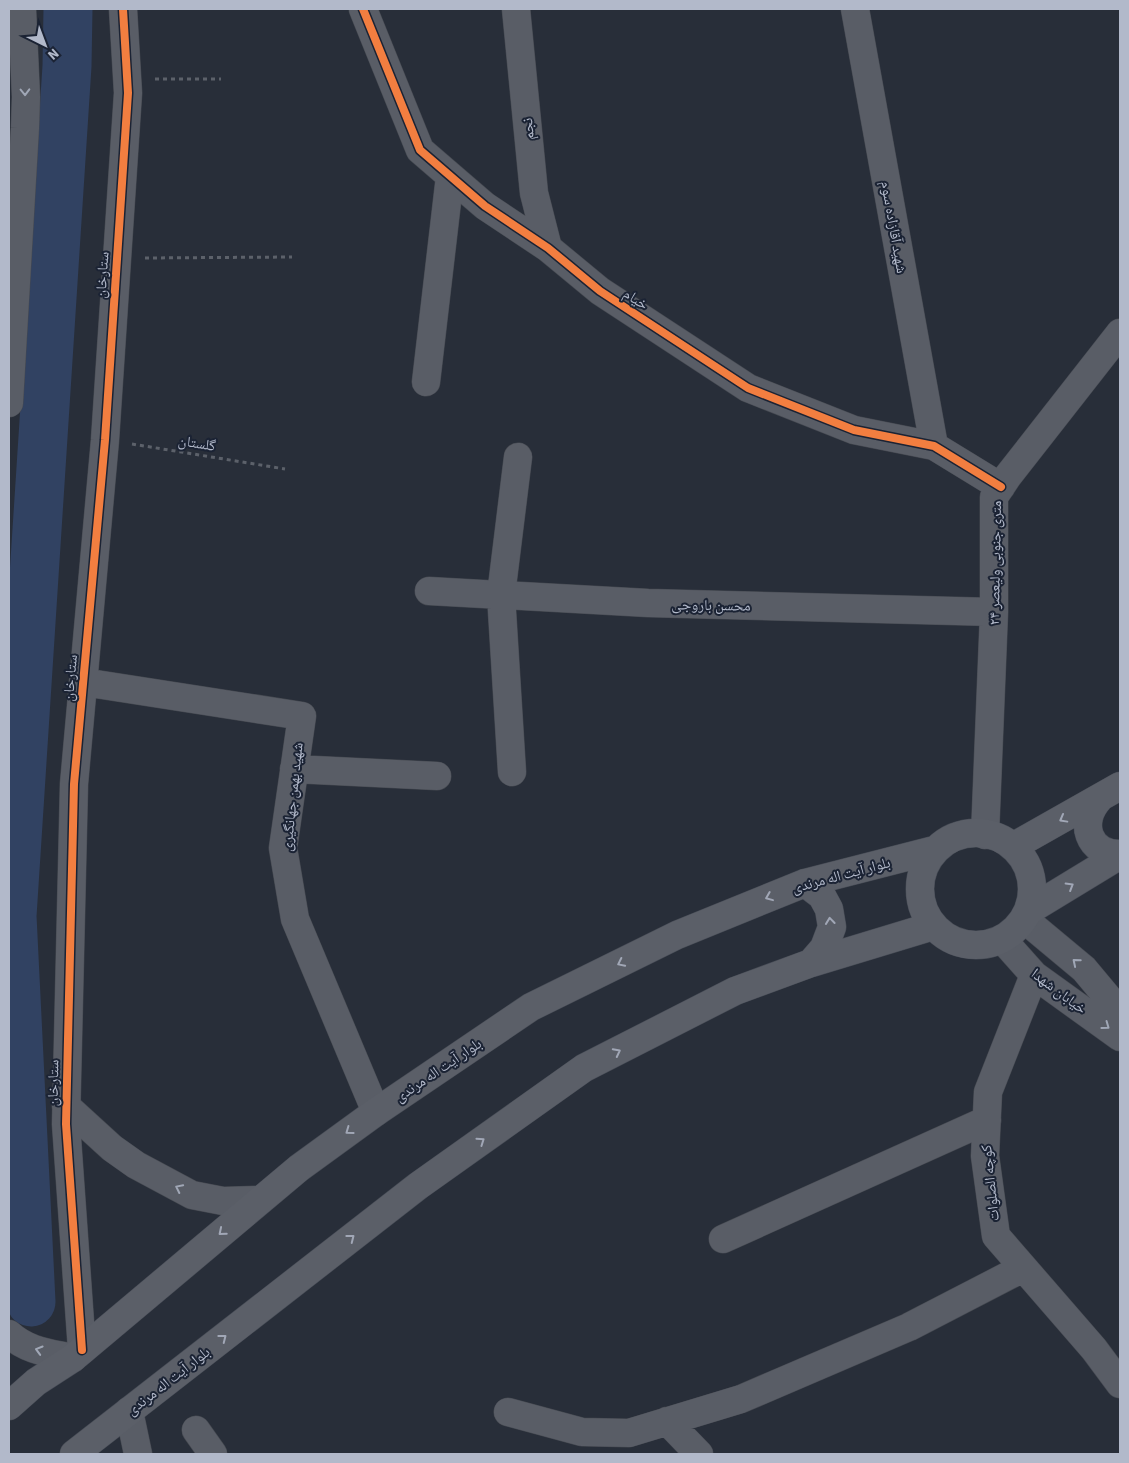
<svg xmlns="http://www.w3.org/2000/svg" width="1129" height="1463" viewBox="0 0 1129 1463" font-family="'Source Sans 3','Noto Naskh Arabic',sans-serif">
	<rect width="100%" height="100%" fill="#282e39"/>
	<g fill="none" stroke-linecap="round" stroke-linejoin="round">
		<path stroke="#314262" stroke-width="49" d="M31,1302L12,916L67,66L68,9"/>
		<defs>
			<path id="minor" d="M363,9L420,150L485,206L548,248L600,291L748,388L854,430L934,446L1001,487
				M516,9L534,193L548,248
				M855,9L934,446
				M426,382L450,176
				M9,403L25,128L26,97L22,9
				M429,591L648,603L994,612
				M83,682L302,716L283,848L295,919L376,1112
				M294,769L437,776
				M512,772L501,595L518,457
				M985,835L994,612V497L1008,476L1120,333
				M1024,919L1084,969L1120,1012
				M1002,939L1034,975L1120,1037
				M1034,975L988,1092L985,1156L996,1236L1094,1349L1120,1384
				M66,1106L112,1148L136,1165L192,1195L223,1201L260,1200
				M723,1239L987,1120
				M9,1334C27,1351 50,1353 73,1358
				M82,1350L66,1124L74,784L105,440L128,93L123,9
				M129,1411L138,1454
				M508,1412L582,1432L629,1433L741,1399L909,1327L1023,1268
				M667,1421L699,1454
				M196,1430L213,1454"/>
			<path id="major" d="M1099,799C1078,822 1088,854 1120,854
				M920 889a56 56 0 1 1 112 0a56 56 0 1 1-112 0Z
				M1014,846L1120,786
				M805,883L822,896L829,909L832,927L824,948L811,963
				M1028,911L1120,855
				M9,1406L36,1382L73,1358L299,1168L376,1112L531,1007L677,935L805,883L934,850
				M74,1454L418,1186L584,1068L735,991L811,963L933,926"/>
		</defs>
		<use href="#minor" stroke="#454951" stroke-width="29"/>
		<use href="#major" stroke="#464b55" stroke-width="29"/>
		<path stroke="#5c616a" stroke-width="3" stroke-dasharray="4 4" stroke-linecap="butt" d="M155,79H221
			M145,258L292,257
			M132,444L285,469"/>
		<use href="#minor" stroke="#595d66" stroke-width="28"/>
		<use href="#major" stroke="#5b5f68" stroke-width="28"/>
		<defs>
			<path id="cycleway" d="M363,9L420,150L485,206L548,248L600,291L748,388L854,430L934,446L1001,487
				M82,1350L66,1124L74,784L105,440L128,93L123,9"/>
		</defs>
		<use href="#cycleway" stroke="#1b2334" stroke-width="11"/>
		<use href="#cycleway" stroke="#f27e40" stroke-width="8"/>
	</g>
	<defs><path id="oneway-chevron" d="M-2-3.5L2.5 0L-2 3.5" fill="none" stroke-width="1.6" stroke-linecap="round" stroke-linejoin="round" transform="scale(1.25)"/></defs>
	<g stroke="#a0a7b6">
		<use href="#oneway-chevron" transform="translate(25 92) rotate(89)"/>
		<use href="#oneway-chevron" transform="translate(1076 962) rotate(-140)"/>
		<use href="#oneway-chevron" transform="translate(1106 1026) rotate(36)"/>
		<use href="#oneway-chevron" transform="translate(179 1188) rotate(-154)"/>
		<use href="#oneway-chevron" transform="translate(39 1350) rotate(-164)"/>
	</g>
	<g stroke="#a1a7b6">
		<use href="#oneway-chevron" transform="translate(1063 819) rotate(151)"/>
		<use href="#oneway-chevron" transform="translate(1070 886) rotate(-31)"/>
		<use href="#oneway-chevron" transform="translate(769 897) rotate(158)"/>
		<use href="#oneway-chevron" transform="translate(830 921) rotate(-96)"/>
		<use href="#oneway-chevron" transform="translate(621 963) rotate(154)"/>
		<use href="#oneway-chevron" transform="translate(617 1052) rotate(-27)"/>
		<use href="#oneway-chevron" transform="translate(349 1131) rotate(144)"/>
		<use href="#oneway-chevron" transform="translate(481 1141) rotate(-35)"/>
		<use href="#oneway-chevron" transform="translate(222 1232) rotate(140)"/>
		<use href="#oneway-chevron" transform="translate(351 1238) rotate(-38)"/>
		<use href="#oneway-chevron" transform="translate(223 1338) rotate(-38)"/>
	</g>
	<g text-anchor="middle" stroke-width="4" stroke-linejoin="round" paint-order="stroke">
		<g font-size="15" fill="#b2b9ca" stroke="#1b2334">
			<text transform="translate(528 129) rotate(-96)" y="5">نجم</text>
			<text transform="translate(894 227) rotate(80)" y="5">شهید آقازاده سوم</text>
			<text transform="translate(102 275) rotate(-86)" y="5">ستارخان</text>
			<text transform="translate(636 299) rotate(33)" y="5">خیام</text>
			<text transform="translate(197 443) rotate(9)" y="5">گلستان</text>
			<text transform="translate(995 563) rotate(-89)" y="5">۲۴ متری جنوبی ولیعصر</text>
			<text transform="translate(711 605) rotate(1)" y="5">محسن باروجی</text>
			<text transform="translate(70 678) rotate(-85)" y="5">ستارخان</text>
			<text transform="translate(292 797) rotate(-84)" y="5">شهید بهمن جهانگیری</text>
			<text transform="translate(841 875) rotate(-15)" y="5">بلوار آیت اله مرندی</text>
			<text transform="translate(1059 991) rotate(37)" y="5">خیابان شهدا</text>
			<text transform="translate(438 1070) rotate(-34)" y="5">بلوار آیت اله مرندی</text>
			<text transform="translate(53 1083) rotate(-89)" y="5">ستارخان</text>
			<text transform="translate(990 1183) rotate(-96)" y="5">کوچه الصلوات</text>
			<text transform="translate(168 1381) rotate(-38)" y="5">بلوار آیت اله مرندی</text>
		</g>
	</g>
	<rect width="1129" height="1463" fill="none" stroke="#b2b9ca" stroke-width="20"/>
	<g transform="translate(45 45) rotate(138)" stroke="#1b2334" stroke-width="4" paint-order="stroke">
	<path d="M0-4L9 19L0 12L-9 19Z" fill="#b2b9ca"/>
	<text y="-8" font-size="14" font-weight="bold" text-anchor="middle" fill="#b2b9ca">N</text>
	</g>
</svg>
